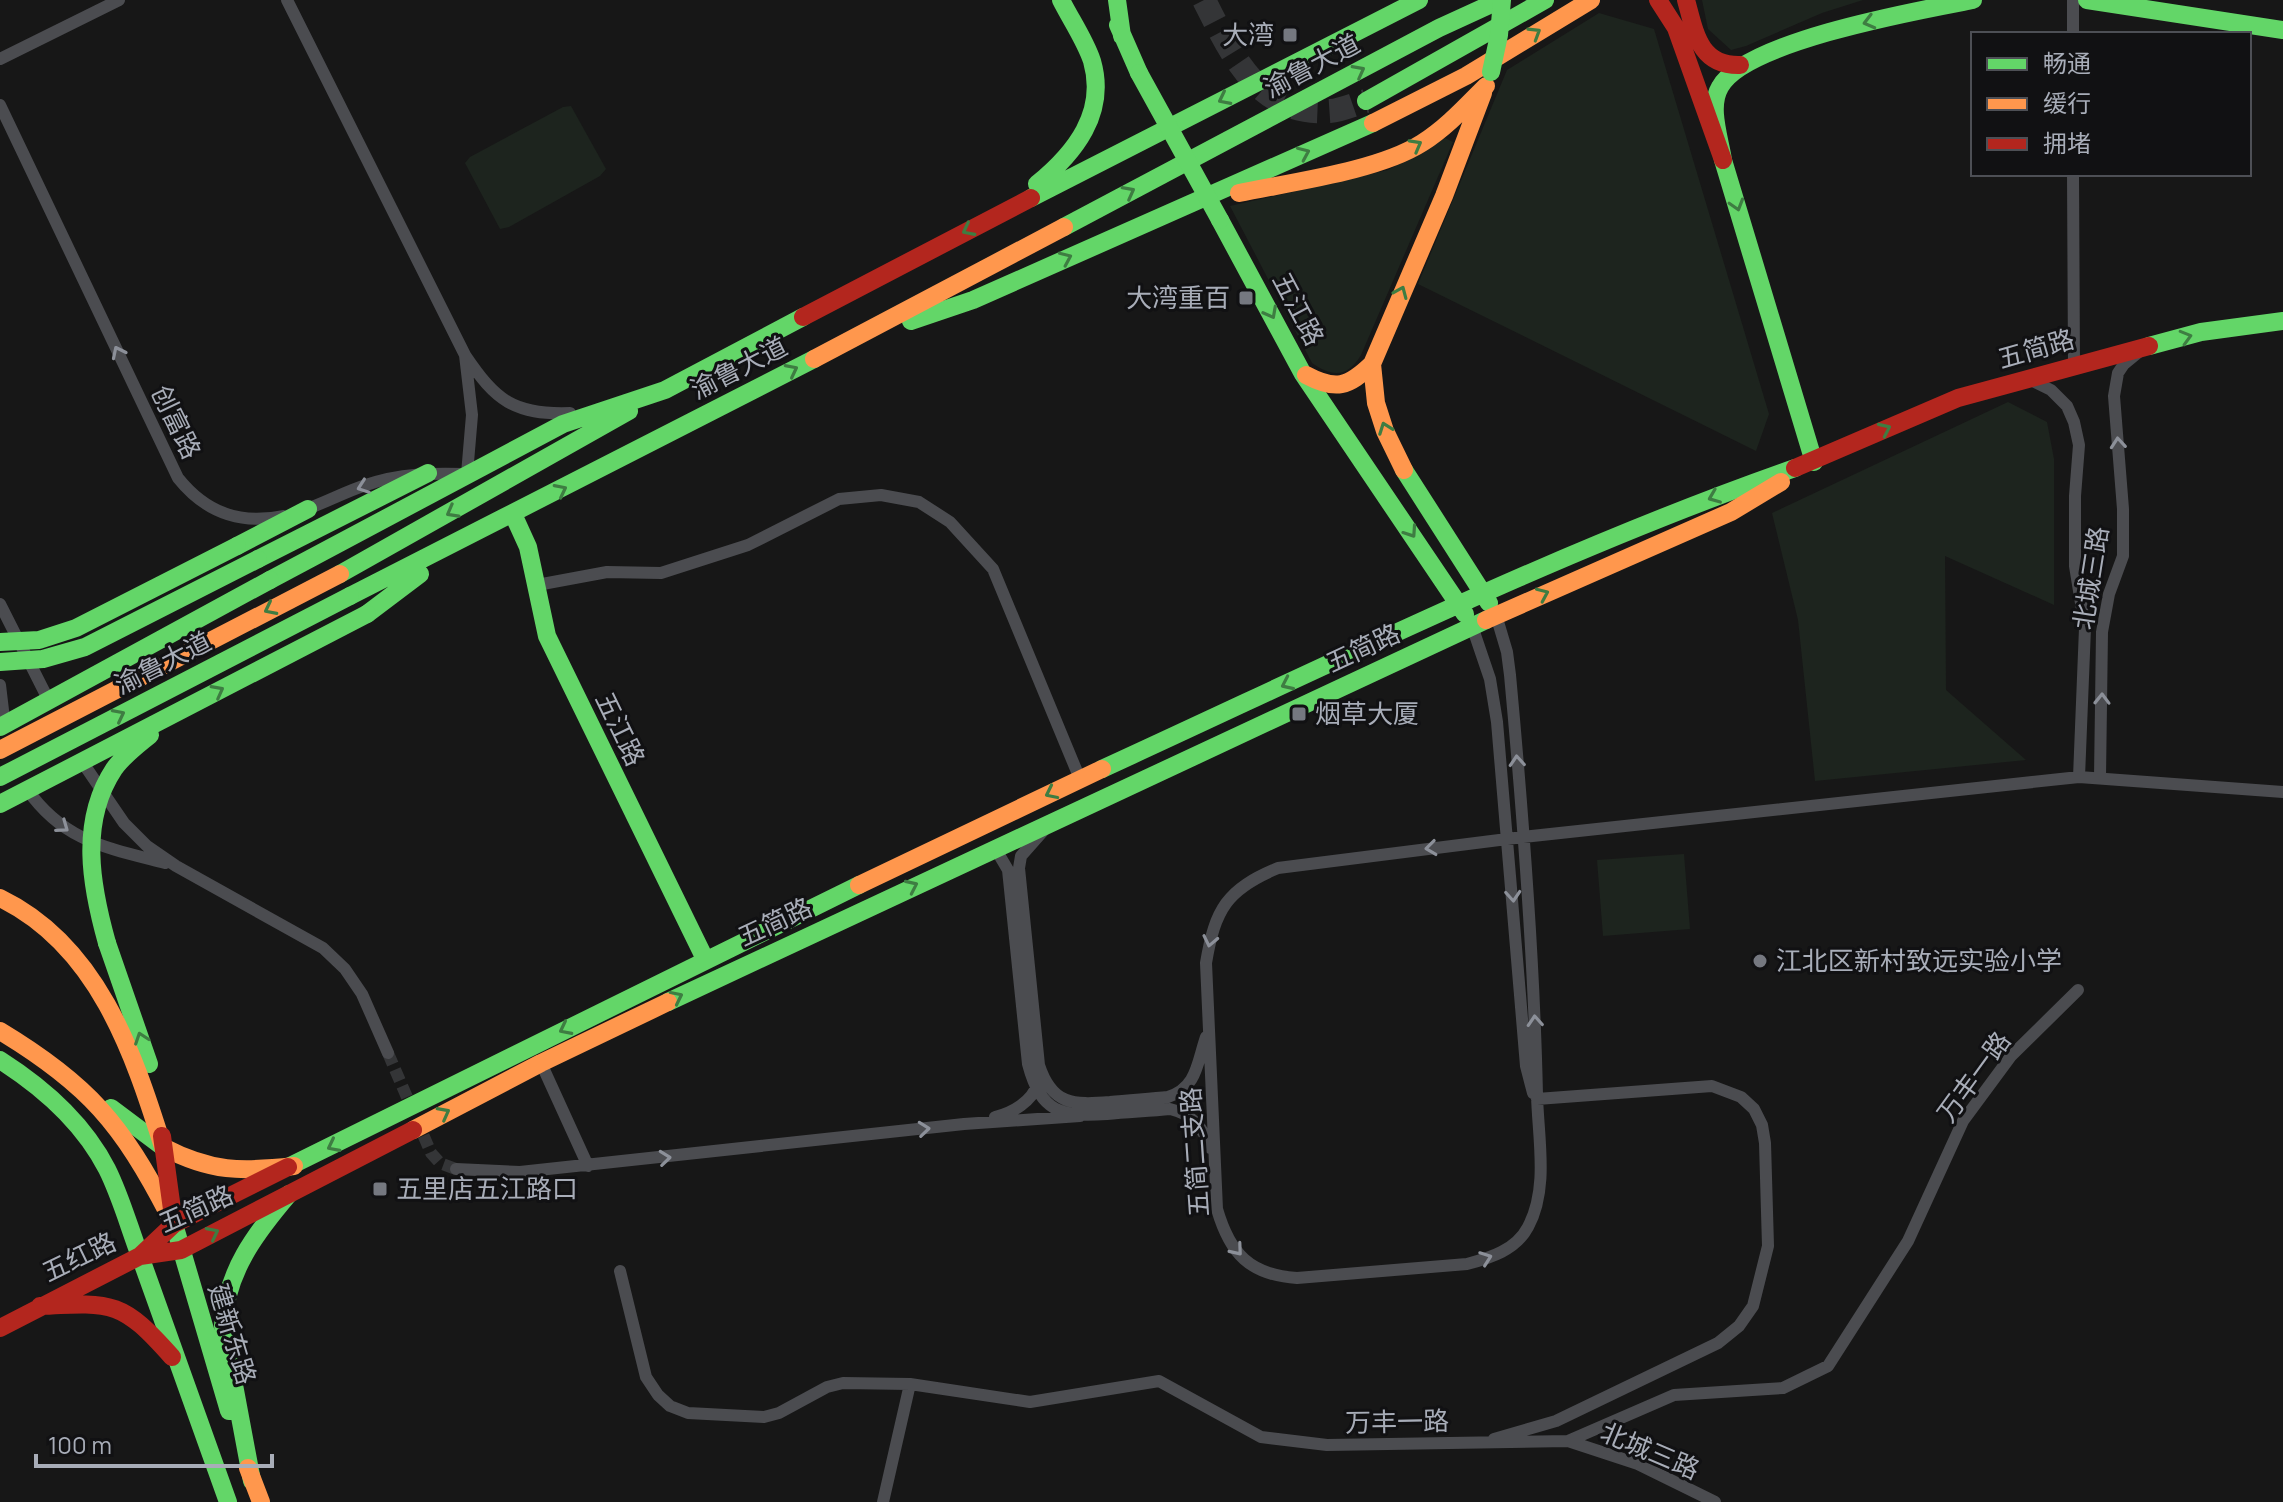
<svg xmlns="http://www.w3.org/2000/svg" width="2283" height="1502" viewBox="0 0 2283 1502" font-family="Manrope,'Noto Sans SC',sans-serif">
	<rect width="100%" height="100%" fill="#171717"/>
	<path fill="#1d241e" d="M1702,0H1863L1822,13L1746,46L1731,50L1708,29Z
		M1599,13L1654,29L1769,414L1756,451L1418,284L1507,70Z
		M571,106L606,169L600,176L509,227L500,229L465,163L470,157L563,107Z
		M1445,138L1453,142L1361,355C1347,378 1332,377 1312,363L1230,206L1388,170Z
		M2008,402L2047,422L2054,459V605L1945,556L1946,690L2026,760L1815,781L1798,620L1772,513Z
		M1684,854L1690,929L1603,936L1597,860Z"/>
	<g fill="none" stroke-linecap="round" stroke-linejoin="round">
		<path stroke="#343537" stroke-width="12" stroke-dasharray="12 6" stroke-linecap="butt" d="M388,1053L431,1153L440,1163L456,1169"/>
		<path stroke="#343537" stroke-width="24" stroke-dasharray="24 12" stroke-linecap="butt" d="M1204,0C1232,55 1258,116 1330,111C1342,110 1355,104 1366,101"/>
		<path stroke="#4b4c50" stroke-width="12" d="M287,0L465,355
			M2073,0V34
			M0,59L119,0
			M0,105L178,478C206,513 240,525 283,516
			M2073,174L2074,365
			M2027,378L2051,390L2067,406L2074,422L2079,445L2075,496V566L2085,628L2079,777
			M301,511C323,504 344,492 366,485C400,473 433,473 467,474L472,415L465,355C496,401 514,415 570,413
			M537,585L607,572L661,573L748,545L839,499L881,495L919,502L950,522L993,569L1080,779
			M0,604L49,701
			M1496,615L1507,652L1510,675C1523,815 1534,955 1537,1095C1538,1138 1549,1188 1528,1227C1516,1250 1490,1258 1467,1264L1297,1278C1250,1275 1230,1254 1217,1209L1206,963C1215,909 1227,889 1278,868L1523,837L2079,777L2283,792
			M1472,626L1490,679L1497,722L1526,1066L1533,1093
			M0,685L5,727
			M81,760L124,823L147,846L176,866L323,948L345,969L362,994L388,1053
			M2100,777L2102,632L2109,594L2123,556V509L2114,396L2118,373L2124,364L2141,350
			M27,789C63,841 107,848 165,863
			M1044,830L1021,856L1019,868L1039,1065C1052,1105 1073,1105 1110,1102C1129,1100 1148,1099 1168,1097C1197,1088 1197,1063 1206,1037
			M985,852L998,853L1008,870L1028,1064C1041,1113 1061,1117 1107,1114C1128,1112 1149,1111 1170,1109C1192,1114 1203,1127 1210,1148
			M541,1063L588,1166
			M995,1117C1012,1113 1032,1102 1038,1083
			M456,1169L520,1172L964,1124L1080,1116
			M620,1271L646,1377L658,1395L670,1406L688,1413L764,1417L779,1413L827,1387L843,1383L910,1384L1030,1402L1159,1381L1261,1437L1327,1445L1568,1441L1674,1395L1783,1388L1828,1366L1908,1241L1963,1121L2011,1056L2078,990
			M1494,1439L1556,1421L1718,1343L1739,1326L1753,1306L1768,1246L1765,1143L1762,1125L1754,1109L1741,1097L1712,1086L1537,1099
			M1568,1441L1638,1464L1715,1502
			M883,1502L910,1384"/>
		<path stroke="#63d668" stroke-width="18" d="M1117,0L1122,36
			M2087,0L2283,30
			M1118,25L1139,73
			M1366,101L1545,0
			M1037,184C1075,153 1107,113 1092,61C1085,40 1071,20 1061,0
			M1031,198L1419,0
			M1220,220L1303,374L1465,614
			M1064,227L1439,28L1500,0
			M911,321L973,300L1373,123
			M2149,346L2201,332L2283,321
			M1814,462L1723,160C1720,139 1708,107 1720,87C1745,41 1921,10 1973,0
			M1404,470L1489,603
			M513,514L528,547L547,636L705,959
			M237,546L308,509
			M258,559L428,473
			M340,574L629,411
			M270,580L563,424L665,390L803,317
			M350,596L814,359
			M367,614L420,574
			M1102,769C1329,665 1560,550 1795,468
			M107,943L149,1064
			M668,1002L1486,620
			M0,1060C44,1088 83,1122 107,1169C121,1197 129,1227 140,1256
			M111,1108L163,1147
			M288,1167L859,885
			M174,1224L229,1411
			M140,1256L228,1502
			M252,1481L223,1326C226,1272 255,1234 289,1194"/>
		<path stroke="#ff974d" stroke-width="18" d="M1373,123L1466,76L1591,0
			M1239,193C1291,182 1378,171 1422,143C1446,128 1466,106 1486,86
			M814,359L1064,227
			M1306,375C1336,391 1348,387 1372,364
			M1404,470L1385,431L1376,403L1372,364L1444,196L1483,93
			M1486,620L1731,512L1781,482
			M859,885L1102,769
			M0,898C97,945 133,1051 163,1147C211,1172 241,1172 294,1166
			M0,1031C88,1084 122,1124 169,1215
			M413,1130L541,1063L668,1002
			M248,1468L261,1502"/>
		<path stroke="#b3261e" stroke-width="18" d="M1658,0L1676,28L1723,160
			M1686,0C1695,32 1699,66 1740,65
			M803,317L1031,198
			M1795,468L1958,398L2149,346
			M162,1136L174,1224
			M140,1256L181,1250L413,1130
			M40,1306C114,1302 122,1301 172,1357
			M0,1328L140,1256L174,1224L288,1167"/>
		<path stroke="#63d668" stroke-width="18" d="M1491,72L1499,35L1502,0
			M1139,73L1220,220
			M0,642L39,640L76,628L237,546
			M0,662L43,659L85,647L258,559
			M0,727L270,580
			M0,777L350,596
			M0,804L367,614
			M107,943C91,886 79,822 114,769C123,756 138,745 150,735"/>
		<path stroke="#ff974d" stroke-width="18" d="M0,750L340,574"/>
	</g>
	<defs><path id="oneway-chevron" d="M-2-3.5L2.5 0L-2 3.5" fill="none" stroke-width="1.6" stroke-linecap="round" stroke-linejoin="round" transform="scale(2)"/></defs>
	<g stroke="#3e7d42">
		<use href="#oneway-chevron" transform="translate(1869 22) rotate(165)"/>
		<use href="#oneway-chevron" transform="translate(1535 33) rotate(-32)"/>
		<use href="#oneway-chevron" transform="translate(1359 71) rotate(-28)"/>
		<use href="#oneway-chevron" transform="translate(1224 99) rotate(153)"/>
		<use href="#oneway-chevron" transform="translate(1416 145) rotate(-29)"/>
		<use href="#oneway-chevron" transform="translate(1304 153) rotate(-24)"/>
		<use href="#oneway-chevron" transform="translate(1129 192) rotate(-28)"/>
		<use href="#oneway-chevron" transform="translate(1737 205) rotate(73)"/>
		<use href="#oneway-chevron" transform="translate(968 230) rotate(153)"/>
		<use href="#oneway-chevron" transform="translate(1066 258) rotate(-24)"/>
		<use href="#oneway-chevron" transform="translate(1401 292) rotate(-67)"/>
		<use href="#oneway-chevron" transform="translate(1271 313) rotate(62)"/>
		<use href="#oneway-chevron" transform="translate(2186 337) rotate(-16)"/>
		<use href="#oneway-chevron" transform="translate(792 370) rotate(-27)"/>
		<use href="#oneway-chevron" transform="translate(1385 428) rotate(-110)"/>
		<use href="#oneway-chevron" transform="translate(1885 429) rotate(-25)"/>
		<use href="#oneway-chevron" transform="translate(561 490) rotate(-27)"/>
		<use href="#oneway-chevron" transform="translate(1714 497) rotate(158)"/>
		<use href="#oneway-chevron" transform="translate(452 512) rotate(151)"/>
		<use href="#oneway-chevron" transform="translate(1411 532) rotate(56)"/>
		<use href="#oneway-chevron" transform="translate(1543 594) rotate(-24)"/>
		<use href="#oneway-chevron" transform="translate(270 609) rotate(153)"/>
		<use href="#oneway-chevron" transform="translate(1287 684) rotate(155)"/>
		<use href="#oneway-chevron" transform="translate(218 691) rotate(-28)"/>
		<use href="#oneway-chevron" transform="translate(119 715) rotate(-27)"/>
		<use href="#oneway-chevron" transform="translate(1051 793) rotate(154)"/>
		<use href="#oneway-chevron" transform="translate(912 886) rotate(-25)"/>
		<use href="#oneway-chevron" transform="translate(677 997) rotate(-26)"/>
		<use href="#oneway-chevron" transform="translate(565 1029) rotate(153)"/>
		<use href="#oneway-chevron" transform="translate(141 1038) rotate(-109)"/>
		<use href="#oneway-chevron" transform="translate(444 1113) rotate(-28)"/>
		<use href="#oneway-chevron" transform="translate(333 1146) rotate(153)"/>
		<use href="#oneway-chevron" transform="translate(213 1233) rotate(-27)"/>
	</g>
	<g stroke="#8c9099">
		<use href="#oneway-chevron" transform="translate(118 352) rotate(-116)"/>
		<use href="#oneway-chevron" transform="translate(2118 443) rotate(-95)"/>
		<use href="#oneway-chevron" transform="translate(363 487) rotate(160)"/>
		<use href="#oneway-chevron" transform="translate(2102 699) rotate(-89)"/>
		<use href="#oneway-chevron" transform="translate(1517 761) rotate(-94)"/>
		<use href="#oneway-chevron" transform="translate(63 827) rotate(36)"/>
		<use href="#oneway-chevron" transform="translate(1431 848) rotate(173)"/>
		<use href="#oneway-chevron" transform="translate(1513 896) rotate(86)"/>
		<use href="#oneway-chevron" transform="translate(1210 941) rotate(102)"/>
		<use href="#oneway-chevron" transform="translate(1535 1021) rotate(-94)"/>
		<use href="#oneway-chevron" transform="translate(924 1129) rotate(-6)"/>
		<use href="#oneway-chevron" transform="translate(665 1158) rotate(-6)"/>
		<use href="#oneway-chevron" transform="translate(1237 1250) rotate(50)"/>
		<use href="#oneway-chevron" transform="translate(1486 1258) rotate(-20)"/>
	</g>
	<g fill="#757880" stroke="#111113" stroke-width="3">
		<rect x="1282" y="27" width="16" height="16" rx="4"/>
		<rect x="1238" y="290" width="16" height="16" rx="4"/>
		<rect x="1291" y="706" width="16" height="16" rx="4"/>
		<circle cx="1760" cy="961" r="8"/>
		<rect x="372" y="1181" width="16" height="16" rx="4"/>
	</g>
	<g text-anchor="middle" stroke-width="6" stroke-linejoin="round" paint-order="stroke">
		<g font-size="26" fill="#a8adb8" stroke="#111113" text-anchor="start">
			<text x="1274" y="44" text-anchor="end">大湾</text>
			<text x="1230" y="307" text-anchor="end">大湾重百</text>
			<text x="1315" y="723">烟草大厦</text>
			<text x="1776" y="970">江北区新村致远实验小学</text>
			<text x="396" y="1198">五里店五江路口</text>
		</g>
		<g font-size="26" fill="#a8adb8" stroke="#111113">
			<text transform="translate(1312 66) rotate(-28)" y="9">渝鲁大道</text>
			<text transform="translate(1298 309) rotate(62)" y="9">五江路</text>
			<text transform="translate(2036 349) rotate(-16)" y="9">五简路</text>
			<text transform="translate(739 368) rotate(-27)" y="9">渝鲁大道</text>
			<text transform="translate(176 422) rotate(64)" y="9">创富路</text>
			<text transform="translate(2091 578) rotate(-81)" y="9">北城三路</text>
			<text transform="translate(1363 648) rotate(-25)" y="9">五简路</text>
			<text transform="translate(163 663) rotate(-27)" y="9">渝鲁大道</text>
			<text transform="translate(620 729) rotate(64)" y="9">五江路</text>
			<text transform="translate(775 922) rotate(-25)" y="9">五简路</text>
			<text transform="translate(1974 1077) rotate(-54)" y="9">万丰一路</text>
			<text transform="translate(1195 1152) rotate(-94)" y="9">五简二支路</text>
			<text transform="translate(196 1209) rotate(-24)" y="9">五简路</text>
			<text transform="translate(79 1257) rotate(-26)" y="9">五红路</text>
			<text transform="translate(232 1334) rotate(73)" y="9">建新东路</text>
			<text transform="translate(1397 1422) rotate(-1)" y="9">万丰一路</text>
			<text transform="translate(1650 1451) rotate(23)" y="9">北城三路</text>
		</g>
	</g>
	<rect x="1971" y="32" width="280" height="144" fill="#111113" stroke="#4d4f55" stroke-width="2"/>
	<rect x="1987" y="58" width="40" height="12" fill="#63d668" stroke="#4d4f55" stroke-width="2"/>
	<text x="2043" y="72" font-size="24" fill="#a8adb8">畅通</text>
	<rect x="1987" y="98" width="40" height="12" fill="#ff974d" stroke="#4d4f55" stroke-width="2"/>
	<text x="2043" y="112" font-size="24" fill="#a8adb8">缓行</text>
	<rect x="1987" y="138" width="40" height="12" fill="#b3261e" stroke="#4d4f55" stroke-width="2"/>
	<text x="2043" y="152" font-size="24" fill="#a8adb8">拥堵</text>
	<path d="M36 1454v12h236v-12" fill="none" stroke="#a8adb8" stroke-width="4"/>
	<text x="48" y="1454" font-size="24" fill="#a8adb8" stroke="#111113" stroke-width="6" paint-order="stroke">100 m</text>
</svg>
